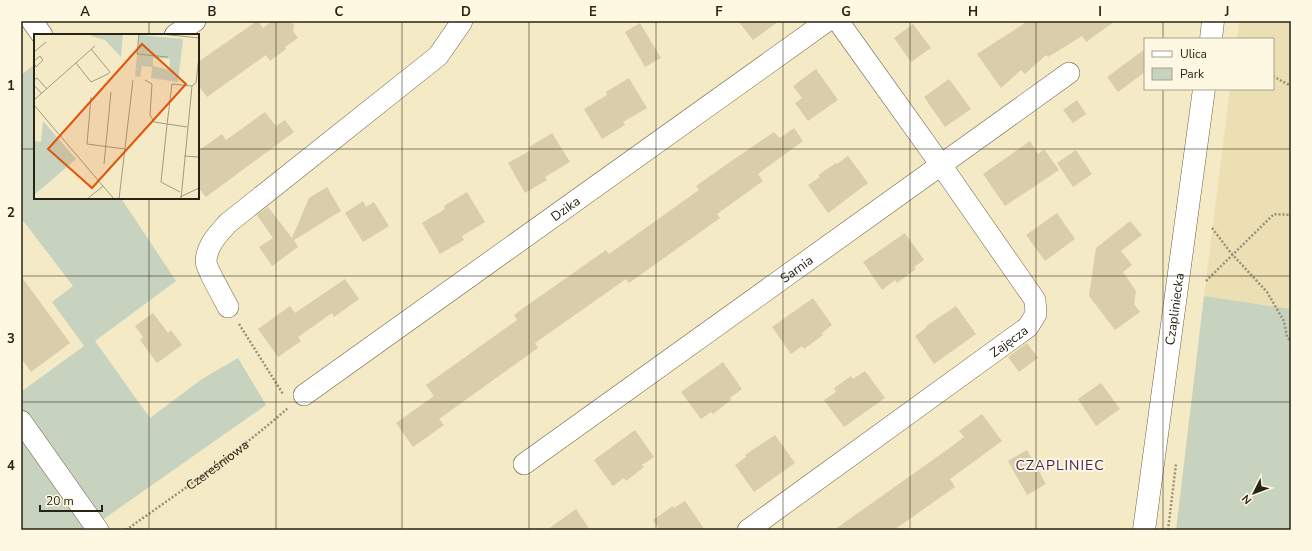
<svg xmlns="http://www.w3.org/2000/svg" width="1312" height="551" viewBox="0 0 1312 551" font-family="'Nunito Sans',sans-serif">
	<rect width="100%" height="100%" fill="#f5eac6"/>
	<path fill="#eddfb4" d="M1239,21H1291V309L1204,296L1230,89H1273V39H1237Z"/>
	<path fill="#c7d3be" d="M35,64V198H121L176,281L95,341L150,418L202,379L238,358L266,405L88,530H21V390L22,391L84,346L52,302L73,286L21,218V75Z
		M1204,296L1291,309V530H1176Z"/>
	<path fill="#d9cdaa" d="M257,21H258L263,28L272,21H284L294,24L293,31L298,38L285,47L286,49L270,61L266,55L207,97L198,85V62Z
		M738,21H779L753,40Z
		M1028,21H1115L1086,42L1082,36L1048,57L1046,55L1025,74L1021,70L1001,88L977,54Z
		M640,23L661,58L645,67L625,32Z
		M913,24L931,48L911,62L894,38Z
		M1145,49V72L1118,92L1107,77Z
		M816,69L838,100L808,121L795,103L802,98L793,86Z
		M629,78L647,108L623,122L625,125L602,139L584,109L607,95L606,92Z
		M949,79L971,109L945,127L924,97Z
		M1077,100L1086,114L1073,123L1063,110Z
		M265,112L276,126L285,120L294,132L206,197L198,187V151L222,134L226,140Z
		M794,128L803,141L758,174L763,181L717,214L720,218L629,283L626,279L535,343L538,348L439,419L444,425L413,447L396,423L434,396L426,385L517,320L514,315L522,309L606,250L609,254L699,190L696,186L730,162L774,132L780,138Z
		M552,133L570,162L545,177L547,180L525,193L508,163L531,150L529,147Z
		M1030,141L1038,154L1044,149L1059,170L1005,206L983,174Z
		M1076,150L1092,174L1073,187L1057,163Z
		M848,156L868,183L828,213L808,185L820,177L818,175L836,163L837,164Z
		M327,187L341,211L294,240L298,247L272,266L259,247L273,238L257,215L268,207L292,238L309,198Z
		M467,192L485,222L462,236L464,240L440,254L422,223L445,209L444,206Z
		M363,201L366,207L374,202L389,226L363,242L345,213Z
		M1057,213L1075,239L1045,261L1026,235Z
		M1130,221L1142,235L1121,251L1132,265L1123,272L1136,291L1134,304L1140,312L1115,330L1089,296L1096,248Z
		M905,233L924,260L914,267L916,269L897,283L895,280L882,290L863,262Z
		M21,276L70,343L31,372L21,358Z
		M345,279L359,299L334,317L332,313L298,337L301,341L278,357L258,329L290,306L295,313Z
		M813,298L832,325L822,333L823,335L804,349L802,346L791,354L772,327Z
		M956,306L976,334L934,364L915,336L927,327L926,326Z
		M153,313L168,333L171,330L182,345L157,363L140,340L143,337L135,326Z
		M1027,343L1038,358L1019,372L1008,357Z
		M723,362L742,389L730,398L731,400L713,414L711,412L701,419L681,392Z
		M865,371L885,398L844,427L824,400L836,392L834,388L851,376L853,379Z
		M1101,383L1120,409L1096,426L1078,399Z
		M982,414L1002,441L950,479L955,487L894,530H834L951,447L964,437L959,431Z
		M635,430L654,457L642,465L644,467L626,481L624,478L613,486L594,460Z
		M775,435L795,463L754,492L735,465L746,457L745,455Z
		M1027,450L1046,484L1027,495L1008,461Z
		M685,501L705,530H660L653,520L673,506L674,508Z
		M576,509L590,530H547Z"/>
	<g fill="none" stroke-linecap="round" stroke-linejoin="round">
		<defs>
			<g id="minor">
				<path d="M32,21L42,35"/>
				<path d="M175,35L195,21"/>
				<path d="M228,307C224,299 206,268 206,261C207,245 218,234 228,223L438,56L461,23L462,21"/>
				<path id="s2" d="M304,395L827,21"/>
				<path d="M21,421L98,530"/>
				<path id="s3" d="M524,464L1069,73"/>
				<path id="s4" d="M748,530L1028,327L1036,314L1035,300L941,165L838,21"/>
			</g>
			<g id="secondary">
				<path d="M1211,39L1213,21"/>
				<path id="s5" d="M1144,530L1204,89"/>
			</g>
		</defs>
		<use href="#minor" stroke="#6c6142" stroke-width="22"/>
		<use href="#secondary" stroke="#6c6142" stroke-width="23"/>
		<g stroke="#989177" stroke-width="2.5" stroke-dasharray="2 2" stroke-linecap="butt">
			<path d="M1273,76L1287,84L1291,85"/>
			<path d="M1212,228L1231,253L1267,292L1284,321L1287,337L1291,341"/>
			<path d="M1206,281L1274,214L1291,215"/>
			<path d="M239,324L283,394"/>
			<path id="s1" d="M126,530C181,491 237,453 288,408"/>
			<path d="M1168,530L1176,464"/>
		</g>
		<use href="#minor" stroke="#fff" stroke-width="21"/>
		<use href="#secondary" stroke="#fff" stroke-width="22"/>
	</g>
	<path fill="none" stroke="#272316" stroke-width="1" stroke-opacity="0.55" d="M149,21V35M276,21V530M402,21V530M529,21V530M656,21V530M783,21V530M910,21V530M1036,21V530M1163,21V39M1163,89V530M21,149H35M198,149H1291M149,198V530M21,276H1291M21,402H1291"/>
	<g text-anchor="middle" stroke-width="4" stroke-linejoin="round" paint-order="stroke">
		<g font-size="13" fill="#272316" stroke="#fef7e2">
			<text dy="5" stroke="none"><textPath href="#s2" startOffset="321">Dzika</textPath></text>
			<text dy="5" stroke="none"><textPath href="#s3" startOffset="335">Sarnia</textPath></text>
			<text dy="5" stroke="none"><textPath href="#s5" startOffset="223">Czapliniecka</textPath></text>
			<text dy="5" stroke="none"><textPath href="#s4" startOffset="322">Zajęcza</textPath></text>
			<text dy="5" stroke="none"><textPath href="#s1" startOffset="112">Czereśniowa</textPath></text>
		</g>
		<g font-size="14" letter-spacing="1" fill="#3f245e" stroke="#fef7e2">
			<text x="1060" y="470">CZAPLINIEC</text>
		</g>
	</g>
	<g transform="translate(34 34)">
		<rect width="165" height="165" fill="#f5eac6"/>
		<path d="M60,0H89L87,23L71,6L57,2ZM105,1L149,5L144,48L117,44L118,33L108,32L106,43L101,42ZM119,24L136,25L135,36L119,32ZM9,87L42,125L0,161V107L7,108Z" fill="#c7d3be" fill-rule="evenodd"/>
		<path fill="none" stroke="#a39a80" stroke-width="1" d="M105,0L103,20L134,23M127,0L165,4M0,18L12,8M0,27L6,22L9,26L2,33L0,29M42,29L57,48L74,40L76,38L57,15M0,46L3,44L13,55M111,46L118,50L116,81L120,88L153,93M0,51L8,60M57,63L53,110L91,115M0,66L61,12M0,71L80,165M150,122L165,123M70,130L77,58M146,158L127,148L133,91L138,50L158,52M146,163L165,154M53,165L69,152M85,165L99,46M147,165L158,52L162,49L165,22"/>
		<path fill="#de560c" fill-opacity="0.15" stroke="#de560c" stroke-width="2" d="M108,10L152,50L58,154L14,115Z"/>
		<rect width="165" height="165" fill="none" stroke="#272316" stroke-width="2"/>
	</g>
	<rect width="1312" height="551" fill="none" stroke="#fef7e2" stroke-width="44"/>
	<rect x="1144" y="38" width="130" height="52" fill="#fef7e2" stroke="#a8a290"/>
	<rect x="1152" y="51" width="20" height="6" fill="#ffffff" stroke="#a8a290"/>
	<text x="1180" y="58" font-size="12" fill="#272316">Ulica</text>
	<rect x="1152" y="68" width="20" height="12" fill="#c7d3be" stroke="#a8a290"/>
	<text x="1180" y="78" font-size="12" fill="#272316">Park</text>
	<g transform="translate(1254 493) rotate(228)" stroke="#fef7e2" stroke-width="3" paint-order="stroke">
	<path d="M0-3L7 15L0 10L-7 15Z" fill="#272316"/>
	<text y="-6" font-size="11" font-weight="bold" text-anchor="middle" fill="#272316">N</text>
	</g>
	<path d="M40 505v6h62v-6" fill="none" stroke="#272316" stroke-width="2"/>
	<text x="46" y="505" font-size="12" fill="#272316" stroke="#fef7e2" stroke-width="3" paint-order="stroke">20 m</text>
	<rect x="22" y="22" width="1268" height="507" fill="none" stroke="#272316" stroke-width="1.5"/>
	<g font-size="13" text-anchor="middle" font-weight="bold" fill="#272316">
		<text x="85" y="16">A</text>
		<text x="212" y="16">B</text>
		<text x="339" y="16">C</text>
		<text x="466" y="16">D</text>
		<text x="593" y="16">E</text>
		<text x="719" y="16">F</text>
		<text x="846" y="16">G</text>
		<text x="973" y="16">H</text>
		<text x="1100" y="16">I</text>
		<text x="1227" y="16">J</text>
		<text x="11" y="90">1</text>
		<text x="11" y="217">2</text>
		<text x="11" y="343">3</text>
		<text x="11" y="470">4</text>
	</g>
</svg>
